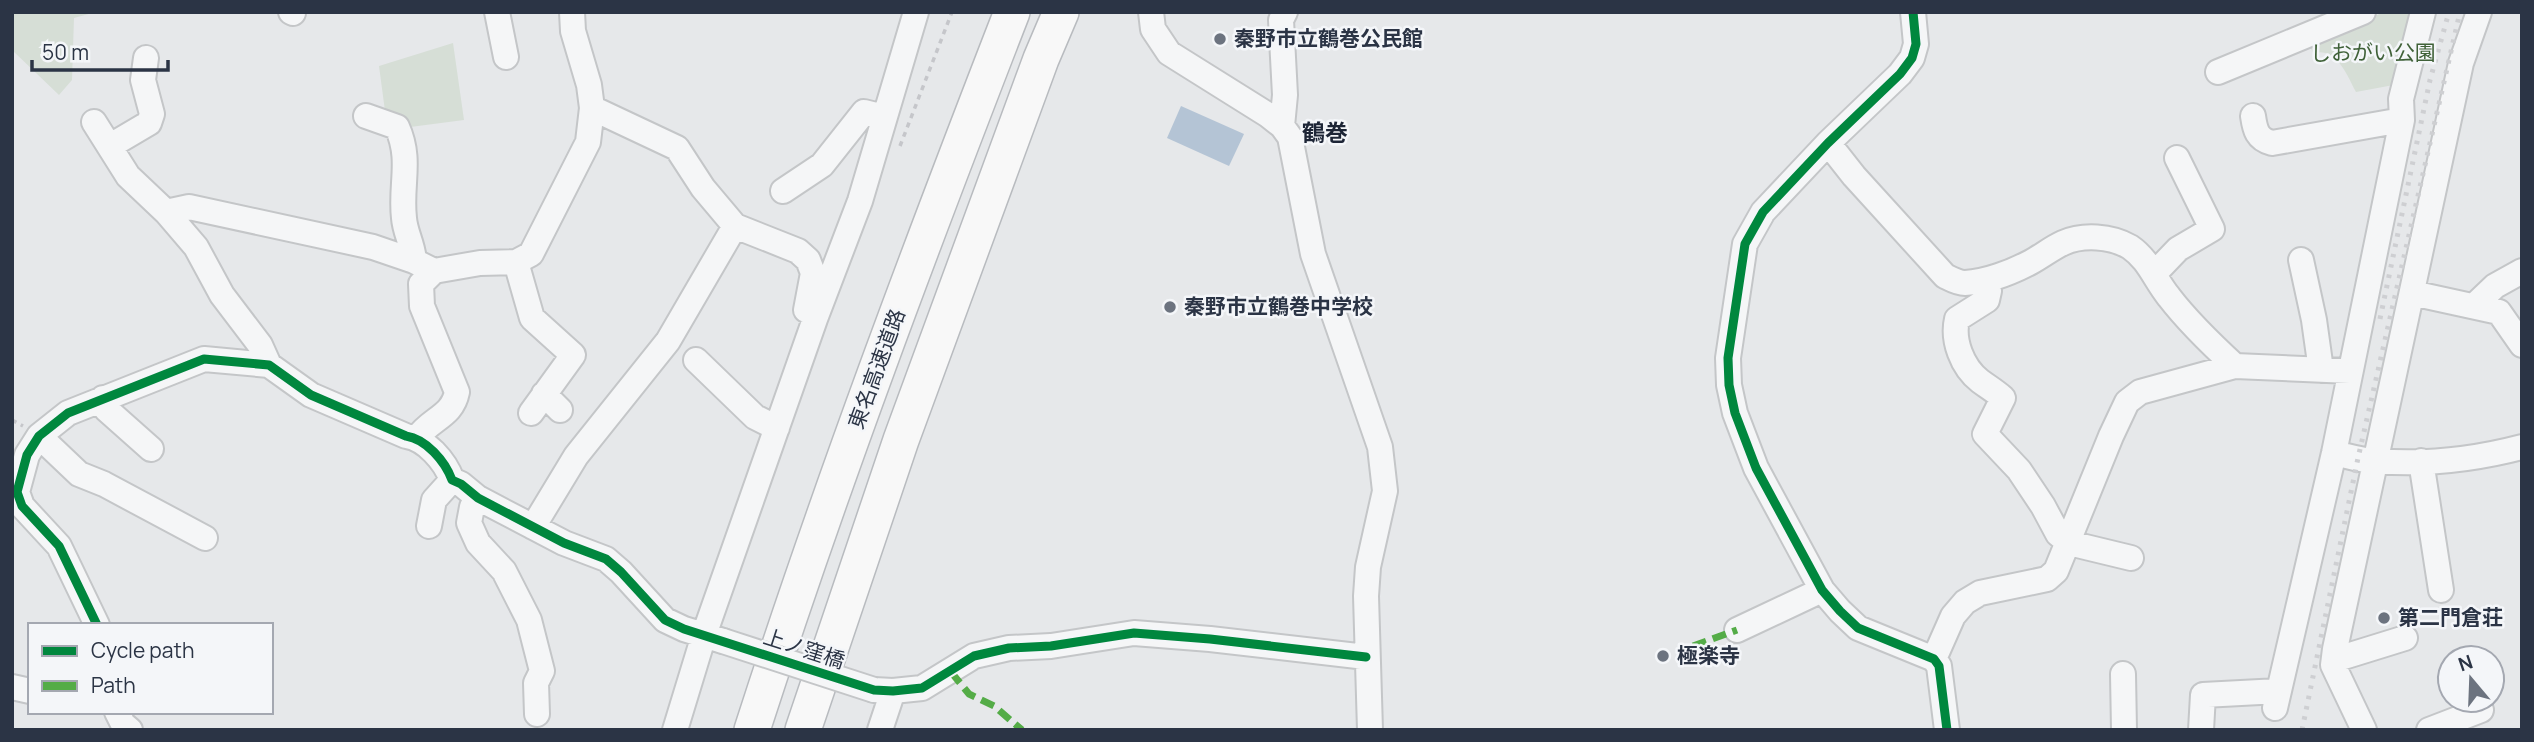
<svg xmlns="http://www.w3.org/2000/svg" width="2534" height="742" viewBox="0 0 2534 742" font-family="Manrope,'Noto Sans JP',sans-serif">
	<rect width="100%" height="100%" fill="#e6e8ea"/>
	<path fill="#d6ded6" d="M12,12H96L74,18L72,80L59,95L12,50Z
		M2384,12H2415L2399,84L2356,92C2347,75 2337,47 2313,53L2309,44Z
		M453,43L464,120L395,129L385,111L379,66Z"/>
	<path fill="#b4c4d5" d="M1181,106L1244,134L1229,166L1167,138Z"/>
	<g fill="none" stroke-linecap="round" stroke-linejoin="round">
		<defs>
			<path id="minor" d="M291,12L293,13
				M497,12L506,57
				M1151,12L1153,29L1169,53L1268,115L1282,126L1290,137L1313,254L1380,447L1385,491L1368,567L1366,596L1370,730
				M1913,12L1916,44L1912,58L1900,74L1828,143L1763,212L1745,244L1728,358L1729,385L1735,413L1756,468L1822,590L1840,611L1858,628L1934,659L1939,666L1947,730
				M2218,72L2363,12
				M592,108L677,148L703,188L735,226L798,251L808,260L813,273L806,310
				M366,116L397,127C412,160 400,185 404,218C405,233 413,244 414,261
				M2253,116C2255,130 2257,139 2272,143L2402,120
				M94,122L128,176L166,212L196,247L222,295L260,345L269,365
				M1282,126L1285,95L1281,20L1285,12
				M1828,143L1854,176L1945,276C1951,279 1958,283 1965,283C1986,282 2012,272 2031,262C2042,256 2052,248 2063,243C2083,234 2111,236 2130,247C2149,260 2155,280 2169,297C2189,323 2211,344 2235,366
				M110,146L149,123L152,114L143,80L146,58
				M783,191L822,165L864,112L884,117
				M166,212L189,207L373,247L414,261L434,271L480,263L516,262L531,254L588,142L592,108L589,85L573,31L572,12
				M2301,260L2314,320L2321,370
				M516,262L532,318L573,355L531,413
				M2155,273L2178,249L2212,229L2177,158
				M1985,280L1989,291L1987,300L1957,319C1952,340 1962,367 1980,381C1988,387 1995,391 2003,398L1985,434L2019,470L2043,506L2058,534L2069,543L2131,558
				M2412,293L2499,312L2522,345
				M2474,306L2495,286L2522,271
				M696,360L755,417L777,428
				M544,394L560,410
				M103,398L106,409L151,449
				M39,436L79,474L104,484L205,538
				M417,438C431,418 452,417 457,392L422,306L421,284L434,271
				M2334,453C2348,456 2362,461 2376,461C2424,465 2476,459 2522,447
				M2421,461L2441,590
				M478,498L472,507L469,523L478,543L504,571L529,620L542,671L536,683L537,714
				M429,526L434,500L452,480
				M533,527L576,456L668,341L735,226
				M97,625L59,546L22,506L17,492L27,455L39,436L68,413L204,359L269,365L311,395L406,436C426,439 445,461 452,480L461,484L478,498L564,543L606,559L621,572L665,620L684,629L723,641
				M1737,630L1822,590
				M1934,659L1953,616L1965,602L1980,593L2047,579L2056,571L2111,436L2127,402L2140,392L2235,366L2350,371
				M2334,660L2405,638
				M2123,674L2124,730
				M12,687L30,691
				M874,690L893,691L922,688L974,656L1009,648L1051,646L1134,633L1210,639L1366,657
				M2275,708L2334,453L2402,120L2401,99L2423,12
				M117,712L123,724L130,730
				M675,730L704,635L815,319L860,201L916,12
				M880,730L893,691
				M2201,730L2203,695L2279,691
				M2364,730L2333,665L2335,649L2461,63L2479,12
				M2429,730L2481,710"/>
			<path id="highway" d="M752,730C830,488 920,249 1012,12
				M803,730L901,440L1041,59L1061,12"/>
		</defs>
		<use href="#minor" stroke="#c4c6c8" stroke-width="28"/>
		<use href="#highway" stroke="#b8bbbf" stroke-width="38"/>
		<path stroke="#c5c6ca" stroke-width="3.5" stroke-dasharray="5 5" stroke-linecap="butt" d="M900,146L952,12
			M12,420L23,426"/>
		<use href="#minor" stroke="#f5f6f7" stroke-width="24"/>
		<use href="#highway" stroke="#f8f8f8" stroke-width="35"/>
		<path stroke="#cecfd2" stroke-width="5" stroke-dasharray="3.5 7" stroke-linecap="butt" d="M2380,319L2430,80L2449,12
			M2302,730L2358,458L2460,12"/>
		<defs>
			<path id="minor-bridge" d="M723,641L874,690"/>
		</defs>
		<use href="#minor-bridge" stroke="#c4c6c8" stroke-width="28" stroke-linecap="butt"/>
		<use href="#minor-bridge" stroke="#f5f6f7" stroke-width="24"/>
		<path stroke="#54ac47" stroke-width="7" stroke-dasharray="14 7" stroke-linecap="butt" d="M1693,646L1737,630
			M951,672L969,694L994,706L1022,730"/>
		<defs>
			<path id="cycleway" d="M1913,12L1916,44L1912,58L1900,74L1828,143L1763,212L1745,244L1728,358L1729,385L1735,413L1756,468L1822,590L1840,611L1858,628L1934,659L1939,666L1947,730
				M97,625L59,546L22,506L17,492L27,455L39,436L68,413L204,359L269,365L311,395L406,436C426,439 445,461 452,480L461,484L478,498L564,543L606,559L621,572L665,620L684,629L874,690L893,691L922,688L974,656L1009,648L1051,646L1134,633L1210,639L1366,657"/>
		</defs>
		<use href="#cycleway" stroke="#f4f6f9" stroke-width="13"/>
		<use href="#cycleway" stroke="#00873e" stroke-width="9"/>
	</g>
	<g fill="#6c737f" stroke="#f4f6f9" stroke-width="2.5">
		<circle cx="1220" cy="39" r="7"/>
		<circle cx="1170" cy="307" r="7"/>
		<circle cx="2384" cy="618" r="7"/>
		<circle cx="1663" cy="656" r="7"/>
	</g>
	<g text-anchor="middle" stroke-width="5" stroke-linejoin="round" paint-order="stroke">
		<g font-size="21" font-weight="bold" fill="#2b3445" stroke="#f4f6f9" text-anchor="start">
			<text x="1234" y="46">秦野市立鶴巻公民館</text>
			<text x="1184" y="314">秦野市立鶴巻中学校</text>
			<text x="2398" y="625">第二門倉荘</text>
			<text x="1677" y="663">極楽寺</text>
		</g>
		<g font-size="21" fill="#3f6138" stroke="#f4f6f9">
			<text x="2373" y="60">しおがい公園</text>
		</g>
		<g font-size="21" fill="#2b3445" stroke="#f4f6f9">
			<text transform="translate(877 369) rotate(-70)" y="7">東名高速道路</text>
			<text transform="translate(804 649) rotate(18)" y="7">上ノ窪橋</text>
		</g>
		<g font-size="23" font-weight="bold" fill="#1d2536" stroke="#f4f6f9">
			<text x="1325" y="141">鶴巻</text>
		</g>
	</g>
	<rect width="2534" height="742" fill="none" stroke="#2b3445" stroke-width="28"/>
	<rect x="28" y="623" width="245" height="91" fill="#f4f6f9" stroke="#a4a8b1" stroke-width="2"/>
	<rect x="42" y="646" width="35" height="10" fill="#00873e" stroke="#a4a8b1" stroke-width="2"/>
	<text x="91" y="658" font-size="21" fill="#2b3445">Cycle path</text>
	<rect x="42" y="681" width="35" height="10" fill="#54ac47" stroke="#a4a8b1" stroke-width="2"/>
	<text x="91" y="693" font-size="21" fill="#2b3445">Path</text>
	<g transform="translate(2471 679) rotate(341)"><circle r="33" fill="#f4f6f9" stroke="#a4a8b1" stroke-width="2"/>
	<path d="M0-5L12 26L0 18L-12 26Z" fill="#6c737f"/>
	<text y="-10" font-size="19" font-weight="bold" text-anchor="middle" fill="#2b3445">N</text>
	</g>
	<path d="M32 60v10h136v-10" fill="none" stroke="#2b3445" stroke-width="3.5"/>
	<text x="42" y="60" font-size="21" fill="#2b3445" stroke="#f4f6f9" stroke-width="5" paint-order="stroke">50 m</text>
</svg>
